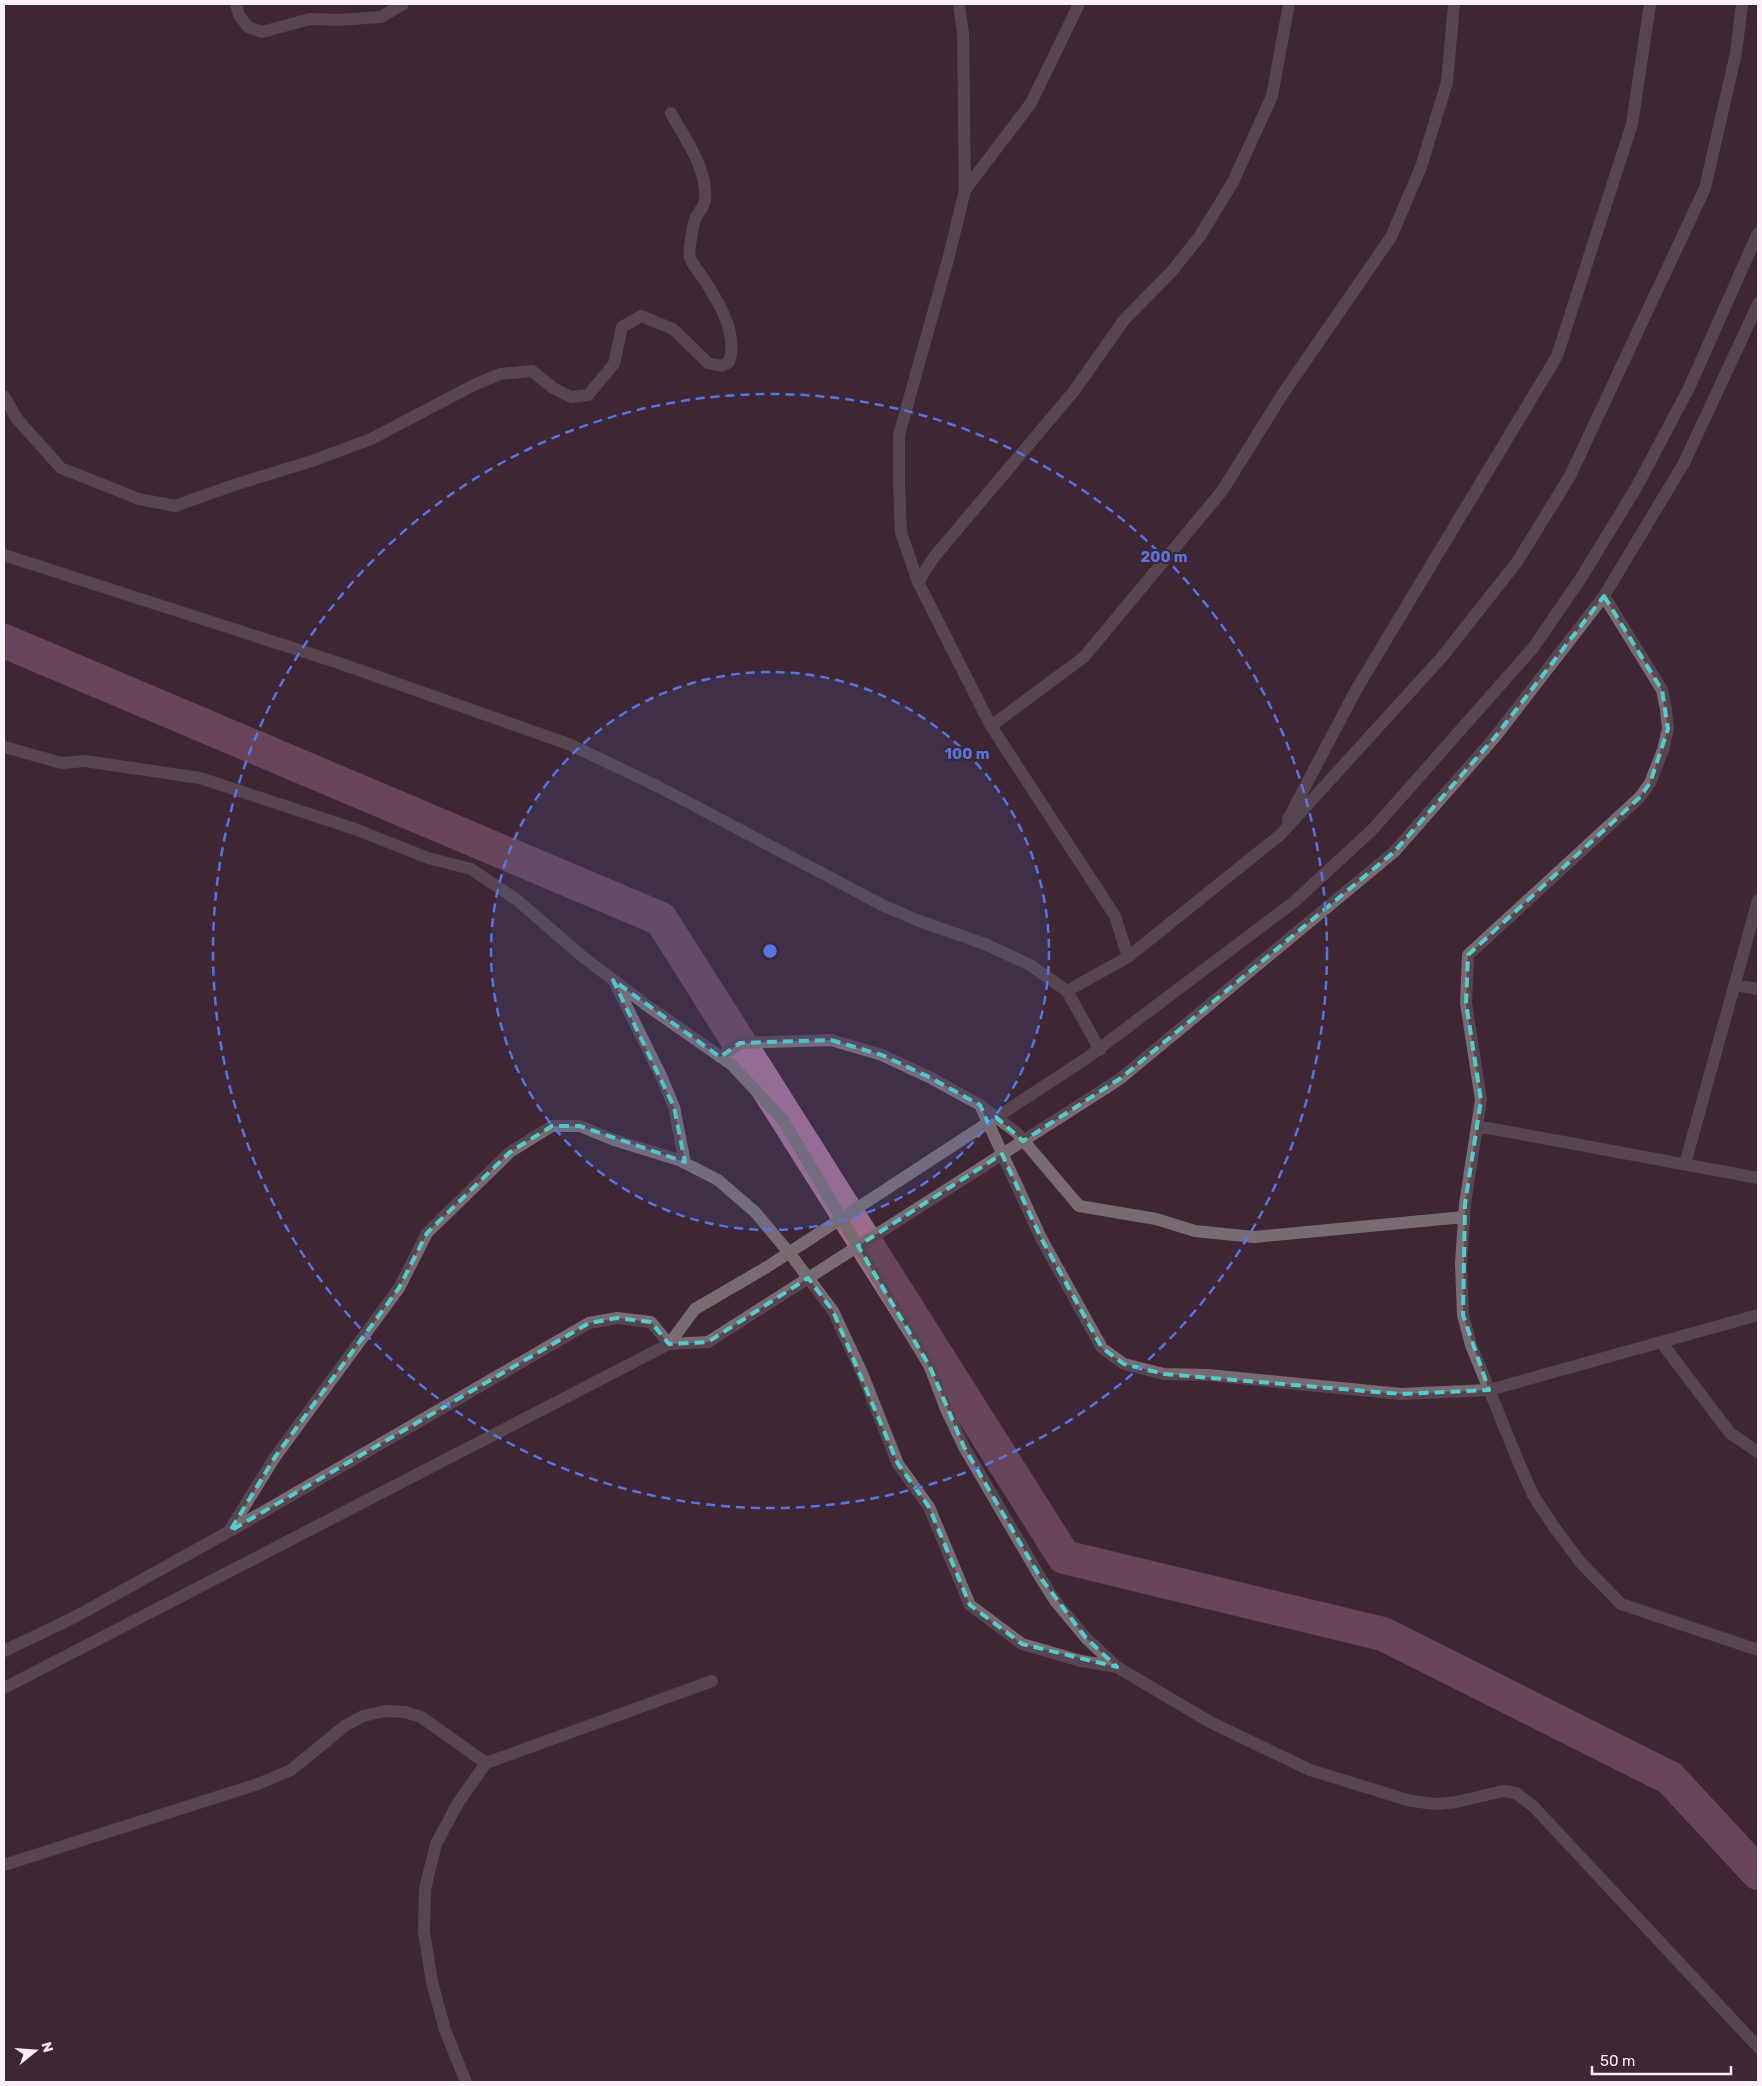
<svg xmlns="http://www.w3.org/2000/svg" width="1762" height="2086" viewBox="0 0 1762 2086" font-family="Rubik,sans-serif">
	<rect width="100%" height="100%" fill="#3e2635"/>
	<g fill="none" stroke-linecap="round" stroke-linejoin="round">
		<path stroke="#9e6b8b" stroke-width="34" d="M4,641L661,919L1064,1557L1383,1634L1670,1778L1758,1873"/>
		<path stroke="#786b72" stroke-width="12" d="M236,4L239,15L248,27L262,32L310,19L337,20L381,17L403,4
			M959,4L963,34L965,190L949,256L899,435V485L901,532L918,582L991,726L1115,916L1128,957
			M965,190L1031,103L1079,4
			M4,396L17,419L61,468L139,499L175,506L234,485L312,461L371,439L474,385L500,374L532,371L553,388L571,397L588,395L614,364L622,327L641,316L673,329L708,363L722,366L729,362C738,334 720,304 705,281C701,274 693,266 690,258C688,251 693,224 696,217C699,211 704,207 705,200C708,169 685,139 671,113
			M4,555L339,663L571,745L659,787L884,906L922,922L985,944L1030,965L1067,991L1100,1050
			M918,582L934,557L1074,391L1124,320L1172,271L1200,236L1233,182L1272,96L1289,4
			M1604,596L1662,690L1666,709L1668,729L1663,750L1650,783L1639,798L1468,955L1466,1003L1481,1100L1465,1204L1461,1264L1463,1315L1471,1345L1516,1456L1533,1495L1554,1527L1581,1563L1621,1604L1758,1650
			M991,726L1084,657L1222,491L1284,392L1391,237L1421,167L1447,82L1454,4
			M4,747L62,763L85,761L200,778L355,829L428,858L471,869L517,900L583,957L649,1007L731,1064L783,1120L930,1367L946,1409L964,1447L1040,1577L1056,1602L1086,1638L1117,1667L1210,1722L1310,1770L1411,1801L1436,1804L1457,1802L1503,1791L1516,1793L1534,1807L1758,2047
			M1288,819L1356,690L1557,356L1632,124L1650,4
			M615,983L662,1078L674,1107L685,1163
			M1735,985L1758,989
			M1067,991L1128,957L1280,835L1442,657L1517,562L1570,476L1705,188L1736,53L1742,4
			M720,1057L740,1043L831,1040L882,1055L931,1078L980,1105L1017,1133L1079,1206L1156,1219L1195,1231L1254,1237L1464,1217
			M1084,1060L1294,902L1373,829L1533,648L1581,578L1636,488L1689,388L1758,233
			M1106,1088L1121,1078L1394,852L1495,737L1604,596L1684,463L1758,304
			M980,1105L1041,1238L1102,1348L1124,1364L1164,1374L1208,1375L1401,1394L1489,1390L1758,1315
			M1477,1126L1758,1178
			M1685,1164L1758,900
			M695,1309L669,1344L708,1342
			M1661,1342L1730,1433L1758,1452
			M231,1528L275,1457L399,1288L427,1233L510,1152L552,1126H580L614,1140L679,1160L718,1180L755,1212L791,1255L833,1311L862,1373L898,1464L929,1507L970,1605L1022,1644L1081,1661L1117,1667
			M4,1651L73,1618L230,1531L589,1323L617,1318L651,1322L669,1344L4,1688
			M4,1865L258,1784L291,1770L346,1725L363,1716L385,1711L405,1712L421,1717L486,1763
			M466,2082L445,2030L432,1982L424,1932L425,1889L436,1844L458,1803L486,1763L712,1681"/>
		<path stroke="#786b72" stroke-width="12" d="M695,1309L767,1267L1084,1060
			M708,1342L1106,1088"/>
	</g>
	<path d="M0 0H1762V2086H0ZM1604,596L1662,690L1668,729L1650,783L1639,798L1468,955L1466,1003L1481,1100L1465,1204L1463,1315L1489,1390L1401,1394L1164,1374L1124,1364L1102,1348L1041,1238L1002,1154L858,1246L930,1367L964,1447L1040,1577L1086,1638L1117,1667L1022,1644L970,1605L929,1507L898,1464L833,1311L808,1278L708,1342L669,1344L651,1322L617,1318L589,1323L230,1531L275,1457L399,1288L427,1233L510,1152L552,1126H580L685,1162L674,1107L613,980L720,1057L740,1043L831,1040L882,1055L931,1078L980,1105L988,1123L996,1117L1023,1141L1121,1078L1394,852L1495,737Z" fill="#3e2635" fill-opacity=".55" fill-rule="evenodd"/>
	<path fill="none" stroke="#53cdc9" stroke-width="4" stroke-dasharray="10 6" stroke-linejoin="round" d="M1604,596L1662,690L1668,729L1650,783L1639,798L1468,955L1466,1003L1481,1100L1465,1204L1463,1315L1489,1390L1401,1394L1164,1374L1124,1364L1102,1348L1041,1238L1002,1154L858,1246L930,1367L964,1447L1040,1577L1086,1638L1117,1667L1022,1644L970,1605L929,1507L898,1464L833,1311L808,1278L708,1342L669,1344L651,1322L617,1318L589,1323L230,1531L275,1457L399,1288L427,1233L510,1152L552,1126H580L685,1162L674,1107L613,980L720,1057L740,1043L831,1040L882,1055L931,1078L980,1105L988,1123L996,1117L1023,1141L1121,1078L1394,852L1495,737Z"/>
	<circle cx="770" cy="951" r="279" fill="#5576e0" fill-opacity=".12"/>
	<g fill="none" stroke="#5576e0" stroke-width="2.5" stroke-dasharray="9 6">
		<circle cx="770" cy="951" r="279"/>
		<circle cx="770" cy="951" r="557"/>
	</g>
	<circle cx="770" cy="951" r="8" fill="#5576e0" stroke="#3e2635" stroke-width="2.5"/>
	<g font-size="15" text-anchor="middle" font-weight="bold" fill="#5576e0" stroke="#3e2635" stroke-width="4.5" stroke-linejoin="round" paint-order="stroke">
		<text x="1164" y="562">200 m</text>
		<text x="967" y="759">100 m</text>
	</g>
	<rect width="1762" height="2086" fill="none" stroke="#fdf0f8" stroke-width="10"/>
	<g transform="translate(35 2051) rotate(73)" stroke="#3e2635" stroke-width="4" paint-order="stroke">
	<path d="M0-4L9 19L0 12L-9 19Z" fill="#fdf0f8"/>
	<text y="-8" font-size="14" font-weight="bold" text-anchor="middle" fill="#fdf0f8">N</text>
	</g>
	<path d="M1592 2066v8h139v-8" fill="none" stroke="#fdf0f8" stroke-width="2.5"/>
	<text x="1600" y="2066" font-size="15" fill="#fdf0f8" stroke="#3e2635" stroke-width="4" paint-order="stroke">50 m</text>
</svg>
